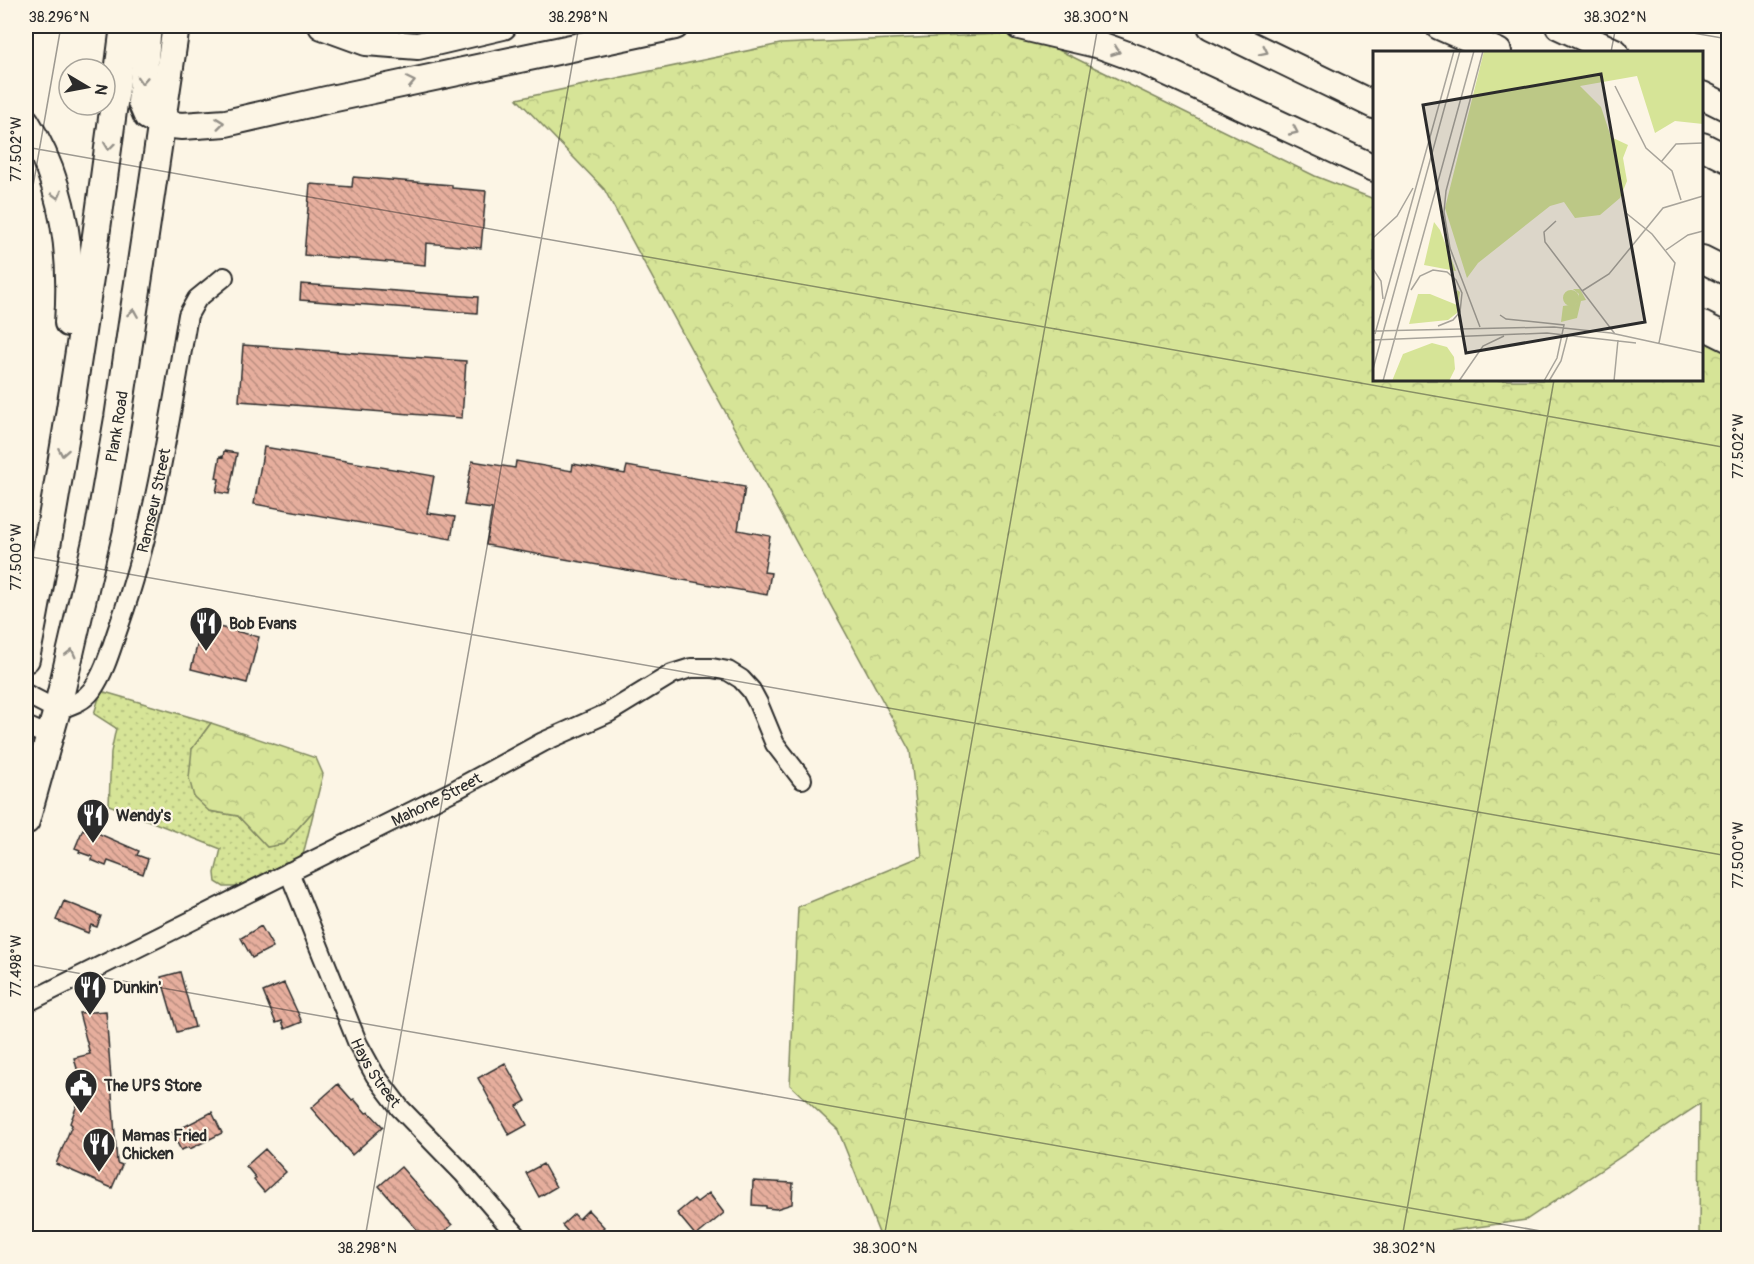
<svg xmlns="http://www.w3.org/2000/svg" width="1754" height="1264" viewBox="0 0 1754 1264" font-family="Pangolin,sans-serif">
	<defs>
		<pattern id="grass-dots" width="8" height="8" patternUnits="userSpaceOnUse" patternTransform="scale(1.5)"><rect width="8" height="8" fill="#d6e497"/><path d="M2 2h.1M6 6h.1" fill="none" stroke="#b8c482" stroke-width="1.8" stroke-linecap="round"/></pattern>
		<pattern id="forest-crowns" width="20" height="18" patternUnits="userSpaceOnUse" patternTransform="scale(1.5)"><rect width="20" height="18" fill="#d6e497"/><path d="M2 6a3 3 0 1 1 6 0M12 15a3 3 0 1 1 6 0" fill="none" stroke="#b8c482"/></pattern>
		<pattern id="building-back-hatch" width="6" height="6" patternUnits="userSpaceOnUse" patternTransform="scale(1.5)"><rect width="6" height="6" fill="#e6ae9d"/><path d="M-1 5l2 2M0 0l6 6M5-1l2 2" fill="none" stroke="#bb8e80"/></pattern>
	</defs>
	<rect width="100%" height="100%" fill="#fcf5e5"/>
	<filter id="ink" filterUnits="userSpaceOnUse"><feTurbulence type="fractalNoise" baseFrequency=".0167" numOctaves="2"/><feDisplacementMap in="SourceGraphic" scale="12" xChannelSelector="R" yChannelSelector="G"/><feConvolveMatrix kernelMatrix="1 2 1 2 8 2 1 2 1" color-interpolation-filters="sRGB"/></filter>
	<g filter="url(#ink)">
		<path fill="url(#grass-dots)" stroke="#808861" stroke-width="1.5" d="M101,691L211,723L192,749L209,811L238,816L267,847L284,844L314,810L303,855L236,887H224L216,882L215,873L221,849L109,805L111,752L116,728L94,714Z"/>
		<path fill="url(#forest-crowns)" stroke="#808861" stroke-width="1.5" d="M349,26H448L447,27L425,33L363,32Z
			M1024,33L1315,176L1374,199V380H1702V329L1728,341V1238H1699L1700,1104L1526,1220L1400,1238H881L838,1130L790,1085L798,907L922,856L910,751L604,189L517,99L780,44Z
			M211,723L316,758L323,774L314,810L284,844L267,847L238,816L209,811L194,797L189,778L192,749Z"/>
		<path fill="url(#building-back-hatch)" stroke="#2b2b2b" stroke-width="1.5" d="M353,177L452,185V188L486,191L481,248L426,243L425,265L304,255L310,184L352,187Z
			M301,284L478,297L477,313L300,300Z
			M243,345L466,361L462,418L239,401Z
			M264,447L434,476L427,513L455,517L451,539L254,504Z
			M224,451L237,453L229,494L216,492L219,479L216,478L220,456L223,457Z
			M472,461L515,468L516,461L572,471L573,464L625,474L627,466L745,487L738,530L770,536L764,572L771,573L767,595L486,545L492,509L464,505Z
			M203,623L259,637L247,683L191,669Z
			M83,829L87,831L88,829L139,851L137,855L148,859L143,874L108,861L106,866L91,860L93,857L79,852L80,850L75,848Z
			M64,901L101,916L97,927L91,925L88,933L56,920Z
			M261,926L273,947L252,958L241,938Z
			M180,972L195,1027L177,1032L161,977Z
			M284,983L302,1022L285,1029L282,1021L276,1023L263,992Z
			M106,1011L117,1163L122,1165L112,1188L56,1164L72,1125L70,1123L83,1090L74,1058L90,1054L79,1013Z
			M505,1063L526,1101L517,1106L527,1125L509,1135L478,1078Z
			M338,1084L352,1100L354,1099L366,1113L369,1112L383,1127L352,1155L311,1108Z
			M212,1112L222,1133L190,1149L189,1147L181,1150L172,1133Z
			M265,1149L286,1172L264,1192L254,1180L256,1178L246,1166Z
			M543,1164L556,1187L539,1197L526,1173Z
			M401,1167L452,1225L436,1239H425L379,1186Z
			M753,1181L793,1183L792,1204L776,1209L766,1208V1206L752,1205Z
			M709,1193L724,1213L696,1236L677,1213L694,1199L697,1202Z
			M588,1210L604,1227L600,1231L607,1239H574L562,1225L574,1214L579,1219Z"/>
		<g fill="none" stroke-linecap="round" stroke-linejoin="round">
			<defs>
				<g id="minor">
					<path id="s1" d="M26,694L57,710C71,705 83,702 92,690C106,670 112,645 120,623C155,523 170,418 188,315L197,299L224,277"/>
					<path d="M26,726L49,736"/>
					<path id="s2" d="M289,872L358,1044L375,1075L400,1108L463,1173L519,1238"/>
					<path id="s3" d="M26,1003L455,790L543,742L608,713L672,674L691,668H712L728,671L741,679L751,690L758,703L775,744L802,779"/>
				</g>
				<g id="highway">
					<path d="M148,26L141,102L147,116L162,124L182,126L226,123L326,100L675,26"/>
					<path d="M322,26L366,42L418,46L503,26"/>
					<path d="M1019,26L1100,45L1141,60L1374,168"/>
					<path d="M1211,26L1374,105"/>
					<path d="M1439,26L1498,52"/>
					<path d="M1559,26L1615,52"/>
					<path d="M1702,95L1728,108"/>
					<path d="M26,122C64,182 73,254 68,323"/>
					<path d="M1702,146L1728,159"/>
					<path d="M1702,259L1728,272"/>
					<path d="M1702,325L1728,338"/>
					<path d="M26,659C67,449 97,238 124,26"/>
					<path id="s4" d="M26,821L57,710L99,528L118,418L176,26"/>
				</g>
			</defs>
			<use href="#minor" stroke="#2b2b2b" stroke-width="22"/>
			<use href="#highway" stroke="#2b2b2b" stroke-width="30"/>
			<use href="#minor" stroke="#fcf5e5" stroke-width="18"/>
			<use href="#highway" stroke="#fcf5e5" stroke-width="26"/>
		</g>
		<defs><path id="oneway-chevron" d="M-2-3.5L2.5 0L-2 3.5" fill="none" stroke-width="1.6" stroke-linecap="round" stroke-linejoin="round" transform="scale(1.5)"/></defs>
		<g stroke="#949088">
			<use href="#oneway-chevron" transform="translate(1116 51) rotate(20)"/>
			<use href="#oneway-chevron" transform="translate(1264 51) rotate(26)"/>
			<use href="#oneway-chevron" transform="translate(142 80) rotate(94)"/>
			<use href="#oneway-chevron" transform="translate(411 82) rotate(-12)"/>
			<use href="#oneway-chevron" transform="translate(220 123) rotate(-7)"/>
			<use href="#oneway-chevron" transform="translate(1294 131) rotate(25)"/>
			<use href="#oneway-chevron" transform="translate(109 146) rotate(97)"/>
			<use href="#oneway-chevron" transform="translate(57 195) rotate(75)"/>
			<use href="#oneway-chevron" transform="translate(133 313) rotate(-81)"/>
			<use href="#oneway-chevron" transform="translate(63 452) rotate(100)"/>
			<use href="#oneway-chevron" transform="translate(71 653) rotate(-76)"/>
		</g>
	</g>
	<path fill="none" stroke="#2b2b2b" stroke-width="1.5" stroke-opacity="0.45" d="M1652,26L1728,39M1611,52L1616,26M26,147L1728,448M26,226L61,26M26,556L1728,856M26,964L1580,1238M365,1238L579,26M884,1238L1098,26M1402,1238L1554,380"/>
	<defs>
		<symbol id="restaurant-pin" viewBox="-11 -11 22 30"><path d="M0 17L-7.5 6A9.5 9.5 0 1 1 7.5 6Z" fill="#2b2b2b" stroke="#fcf5e5"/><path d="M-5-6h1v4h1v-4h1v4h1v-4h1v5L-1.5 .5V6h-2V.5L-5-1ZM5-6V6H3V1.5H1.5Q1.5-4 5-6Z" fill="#fff"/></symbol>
		<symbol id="civic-pin" viewBox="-11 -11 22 30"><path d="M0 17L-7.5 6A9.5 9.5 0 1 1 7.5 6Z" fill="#2b2b2b" stroke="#fcf5e5"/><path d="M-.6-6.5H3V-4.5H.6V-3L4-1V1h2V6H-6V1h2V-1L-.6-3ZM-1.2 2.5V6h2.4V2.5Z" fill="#fff"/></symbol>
	</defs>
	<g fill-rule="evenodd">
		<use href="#restaurant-pin" x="187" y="604" width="38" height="52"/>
		<use href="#restaurant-pin" x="74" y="796" width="38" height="52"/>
		<use href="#restaurant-pin" x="71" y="968" width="38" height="52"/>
		<use href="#civic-pin" x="62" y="1066" width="38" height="52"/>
		<use href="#restaurant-pin" x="80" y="1125" width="38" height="52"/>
	</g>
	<g text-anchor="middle" stroke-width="4.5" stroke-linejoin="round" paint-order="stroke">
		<g font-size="16" fill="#2b2b2b" stroke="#fcf5e5">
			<text dy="6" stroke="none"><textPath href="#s4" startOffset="405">Plank Road</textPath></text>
			<text dy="6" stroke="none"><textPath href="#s1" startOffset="276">Ramseur Street</textPath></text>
			<text dy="6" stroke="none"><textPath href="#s3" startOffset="458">Mahone Street</textPath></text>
			<text dy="6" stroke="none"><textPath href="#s2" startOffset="219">Hays Street</textPath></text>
		</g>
		<g font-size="16" font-weight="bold" fill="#2b2b2b" stroke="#fcf5e5" text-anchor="start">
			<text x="229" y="629">Bob Evans</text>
			<text x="116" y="821">Wendy's</text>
			<text x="113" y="993">Dunkin'</text>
			<text x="104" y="1091">The UPS Store</text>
			<text x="122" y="1141">Mamas Fried<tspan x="122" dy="18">Chicken</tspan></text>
		</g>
	</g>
	<g transform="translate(1373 51)">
		<rect width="330" height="330" fill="#fcf5e5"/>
		<path d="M200,238H207L213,249L208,250L204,267L188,271L190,255L203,253L206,243Z" fill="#d6e497"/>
		<path d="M111,0H330V73L302,70L282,82L264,25L207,35L228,56L238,86L255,94L250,107L254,130L247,147L227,164L202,167L191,151L177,155L105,212L94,227L72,157ZM61,171L67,179L83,220L51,214ZM190 247a8 8 0 1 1 16 0a8 8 0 1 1-16 0ZM84,239L87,241L84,262L75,269L36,273L45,243H57L84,254ZM59,292L74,296L81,306L82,318L76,330H19L30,303Z" fill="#d6e497"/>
		<path fill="none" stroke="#a8a49b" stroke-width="1.5" d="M242,35L273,97L299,120L308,149M288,111L303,93L330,92M253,162L279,183L302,212L286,292M183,170L171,181L172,191L242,283M0,187L24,165L40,137M293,199L315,184L330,180M0,218L8,230L10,248M38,239L47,225L60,219L74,221L83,229L89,242L87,261L80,269L65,275M209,240L236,223L290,157L330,145M127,264L133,268L191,274L184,307L171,330M107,276L77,197L71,161L73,140L110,0M0,280L181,276L238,282L330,302M2,283L81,0M0,289L174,282L263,292M0,318L87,0M10,330L101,0M86,330L110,295L131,285M176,330L188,310L195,283M241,330L245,289"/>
		<path fill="#2b2b2b" fill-opacity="0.15" stroke="#2b2b2b" stroke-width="3" d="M228,23L272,271L93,302L50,54Z"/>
		<rect width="330" height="330" fill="none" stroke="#2b2b2b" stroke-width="3"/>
	</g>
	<rect width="1754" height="1264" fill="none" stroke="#fcf5e5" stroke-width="66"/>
	<g transform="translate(87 87) rotate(100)"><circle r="28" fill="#fcf5e5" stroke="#a8a49b" stroke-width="1.5"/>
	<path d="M0-4.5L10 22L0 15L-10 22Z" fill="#2b2b2b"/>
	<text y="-9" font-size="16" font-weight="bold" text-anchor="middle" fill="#2b2b2b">N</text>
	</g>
	<rect x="33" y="33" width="1688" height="1198" fill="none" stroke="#2b2b2b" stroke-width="2"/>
	<g font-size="15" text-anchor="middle" fill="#2b2b2b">
		<text x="59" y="22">38.296°N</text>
		<text x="578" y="22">38.298°N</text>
		<text x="1096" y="22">38.300°N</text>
		<text x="1615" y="22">38.302°N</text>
		<text transform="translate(16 149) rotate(-90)" y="5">77.502°W</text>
		<text transform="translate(1738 446) rotate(-90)" y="5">77.502°W</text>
		<text transform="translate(16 557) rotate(-90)" y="5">77.500°W</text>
		<text transform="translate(1738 855) rotate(-90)" y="5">77.500°W</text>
		<text transform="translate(16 966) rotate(-90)" y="5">77.498°W</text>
		<text x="367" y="1253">38.298°N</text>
		<text x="885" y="1253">38.300°N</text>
		<text x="1404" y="1253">38.302°N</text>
	</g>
</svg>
